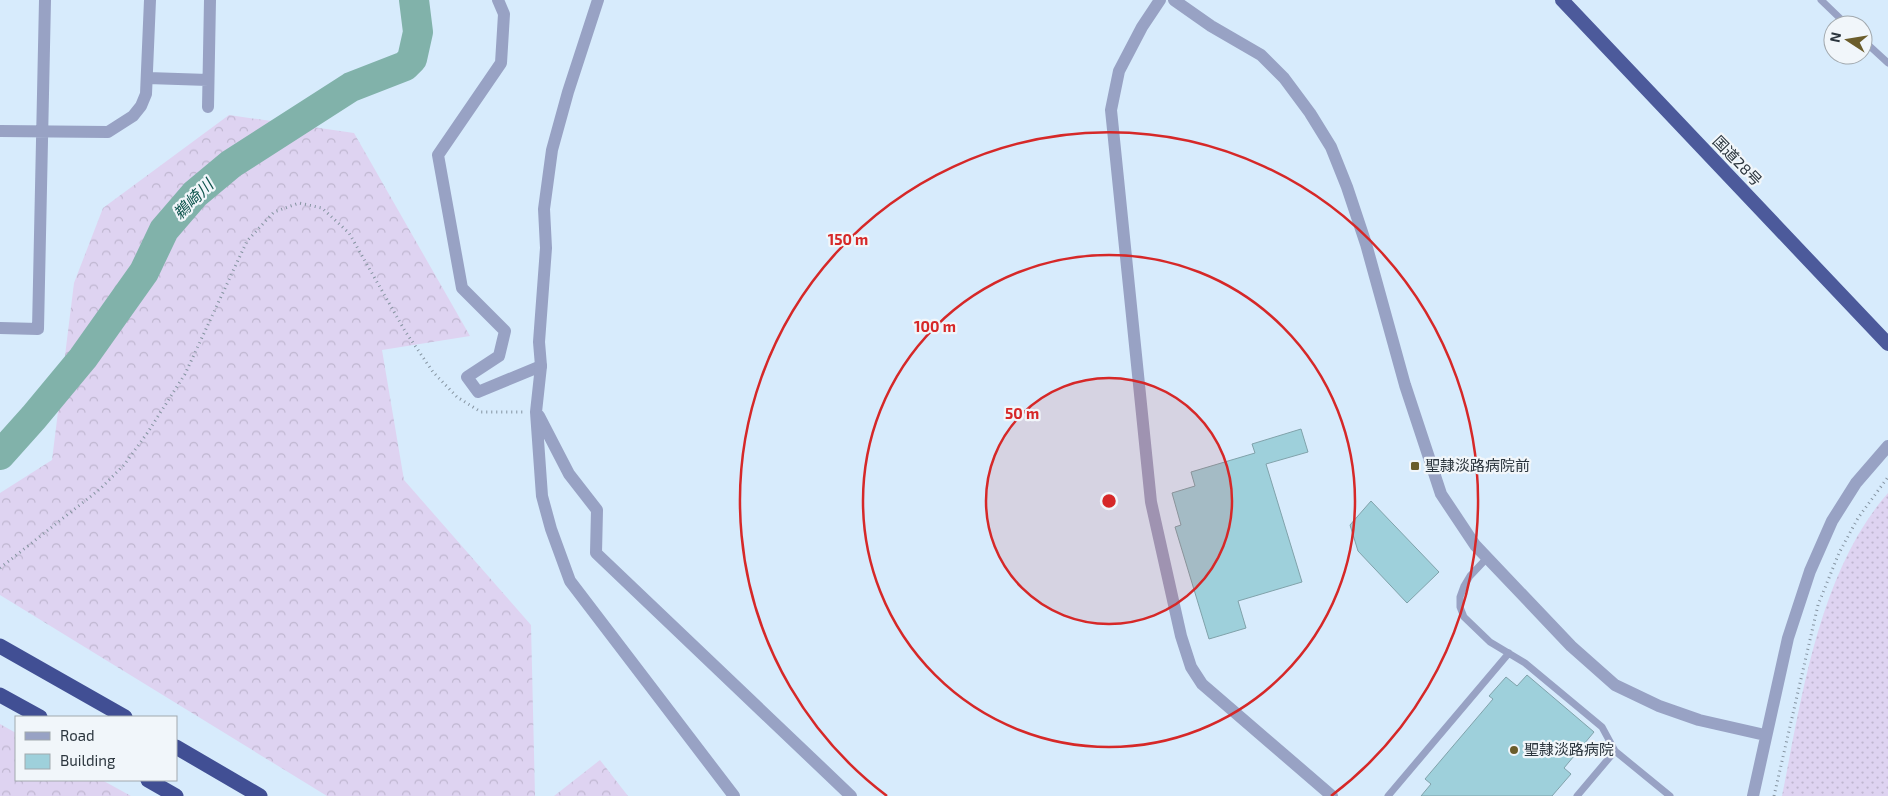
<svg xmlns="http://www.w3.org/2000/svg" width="1888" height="796" viewBox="0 0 1888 796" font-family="'Exo 2','Noto Sans JP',sans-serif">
	<defs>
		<pattern id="grass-dots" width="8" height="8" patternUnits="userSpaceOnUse" patternTransform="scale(1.25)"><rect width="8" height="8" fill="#ded3f1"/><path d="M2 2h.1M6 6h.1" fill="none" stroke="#bfb6d0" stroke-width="1.8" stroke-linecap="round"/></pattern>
		<pattern id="forest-crowns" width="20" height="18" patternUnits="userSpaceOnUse" patternTransform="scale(1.25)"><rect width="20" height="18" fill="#ded3f1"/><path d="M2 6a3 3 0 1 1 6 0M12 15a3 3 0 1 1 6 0" fill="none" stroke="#bfb6d0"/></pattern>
	</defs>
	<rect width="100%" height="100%" fill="#d7ebfc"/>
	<path fill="url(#grass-dots)" d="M1888,493V796H1782C1802,696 1819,572 1888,493Z"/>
	<path fill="url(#forest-crowns)" d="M229,115L354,133L470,336L382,350L404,480L531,625L535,796H327L0,595V493L52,460L74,283L103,208Z
		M0,724L16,733V780H102L131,796H0Z
		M600,760L628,796H554Z"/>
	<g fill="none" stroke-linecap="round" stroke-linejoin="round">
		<path stroke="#81b2aa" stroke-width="30" d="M0,455L34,417L83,358L144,272L164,230L195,194L231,164L351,87L405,66L412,59L418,32L414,0"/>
	</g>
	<path fill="#9ed0db" stroke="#80a2aa" d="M1301,429L1308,452L1266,464L1302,582L1238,601L1246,628L1209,639L1175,527L1181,525L1172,493L1195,486L1191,472L1255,453L1252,444Z
		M1371,501L1439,572L1407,603L1358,551L1350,525Z
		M1527,675L1594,732L1564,768L1571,774L1552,796H1421L1431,784L1425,779L1493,699L1489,696L1506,677L1517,686Z"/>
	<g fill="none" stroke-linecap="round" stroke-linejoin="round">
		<path stroke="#8594a1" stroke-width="3" stroke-dasharray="1 4" stroke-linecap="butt" d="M0,568L100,489L124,465L148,432L185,374L247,241L274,212L299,203L322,208L349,233L405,331L433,372L457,397L481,412H524
			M1774,796L1818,605L1839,553L1858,518L1888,477"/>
		<path stroke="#98a2c4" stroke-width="7" d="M1821,0L1847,25
			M1863,40L1888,63
			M1487,558L1470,576L1464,586L1460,597V607L1464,617L1490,642L1525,663L1602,727L1615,751
			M1388,796L1509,653
			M1577,796L1615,751L1670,796"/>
		<path stroke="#98a2c4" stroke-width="12" d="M498,0L504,14L501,63L438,155L462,288L505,331L499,356L467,377L478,392L541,366
			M1160,0L1142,27L1119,71L1111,110L1151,502L1181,636L1191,667L1202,684L1332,796
			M1174,0L1211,26L1261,55L1284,78L1310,113L1331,147L1347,187L1366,244L1405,385L1441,494L1475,545L1571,646L1615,685L1659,706L1699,720L1765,735
			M148,78L208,80
			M208,107L210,0
			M0,131L108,132L133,116L141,106L146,94L150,0
			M0,328L38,329L45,0
			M1753,796L1788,638L1810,571L1832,521L1856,483L1888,446"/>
		<path stroke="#98a2c4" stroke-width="12" d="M598,0L568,92L552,150L544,209L546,248L539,342L541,366L536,412L542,496L551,529L570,581L734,796
			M539,416L569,474L597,510L596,553L851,796"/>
		<path stroke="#4c5a9b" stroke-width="14" d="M1562,0L1888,344"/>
		<path stroke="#414f94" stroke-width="15" d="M0,646L125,717
			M0,695L40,717
			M176,747L260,796
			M148,780L176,796"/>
	</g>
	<circle cx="1109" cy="501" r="123" fill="#d62828" fill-opacity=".12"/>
	<g fill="none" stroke="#d62828" stroke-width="2.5">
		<circle cx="1109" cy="501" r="123"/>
		<circle cx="1109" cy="501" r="246"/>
		<path d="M887 796A369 369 0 1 1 1331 796"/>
	</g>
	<g fill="#6b5d2b" stroke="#f1f6fa" stroke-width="2">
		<rect x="1410" y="461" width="10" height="10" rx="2.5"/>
		<circle cx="1514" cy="750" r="5"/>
	</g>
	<g text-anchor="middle" stroke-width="4.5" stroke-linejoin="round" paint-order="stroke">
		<g font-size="15" fill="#2b353d" stroke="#f1f6fa">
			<text transform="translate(1737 161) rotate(46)" y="5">国道28号</text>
		</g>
		<g font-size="15" fill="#2b353d" stroke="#f1f6fa" text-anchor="start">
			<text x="1425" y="471">聖隷淡路病院前</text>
			<text x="1524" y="755">聖隷淡路病院</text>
		</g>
		<g font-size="16" font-style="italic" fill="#0d544c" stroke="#f1f6fa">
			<text transform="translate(193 199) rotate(-45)" y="6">鵜崎川</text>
		</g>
	</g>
	<circle cx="1109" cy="501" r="8" fill="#d62828" stroke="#f1f6fa" stroke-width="2.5"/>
	<g font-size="15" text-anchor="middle" font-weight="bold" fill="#d62828" stroke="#f1f6fa" stroke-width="4.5" stroke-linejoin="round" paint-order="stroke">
		<text x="848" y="245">150 m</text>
		<text x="935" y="332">100 m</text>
		<text x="1022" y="419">50 m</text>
	</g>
	<rect x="15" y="716" width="162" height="65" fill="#f1f6fa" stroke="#a2a9ae"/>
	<rect x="25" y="732" width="25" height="8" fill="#98a2c4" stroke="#a2a9ae"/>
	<text x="60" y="741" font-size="15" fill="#2b353d">Road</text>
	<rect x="25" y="754" width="25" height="15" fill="#9ed0db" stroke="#a2a9ae"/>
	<text x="60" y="766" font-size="15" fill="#2b353d">Building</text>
	<g transform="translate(1848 40) rotate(282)"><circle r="24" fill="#f1f6fa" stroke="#a2a9ae"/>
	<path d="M0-4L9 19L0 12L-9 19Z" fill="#6b5d2b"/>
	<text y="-8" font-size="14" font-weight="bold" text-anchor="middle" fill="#2b353d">N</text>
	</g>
</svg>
